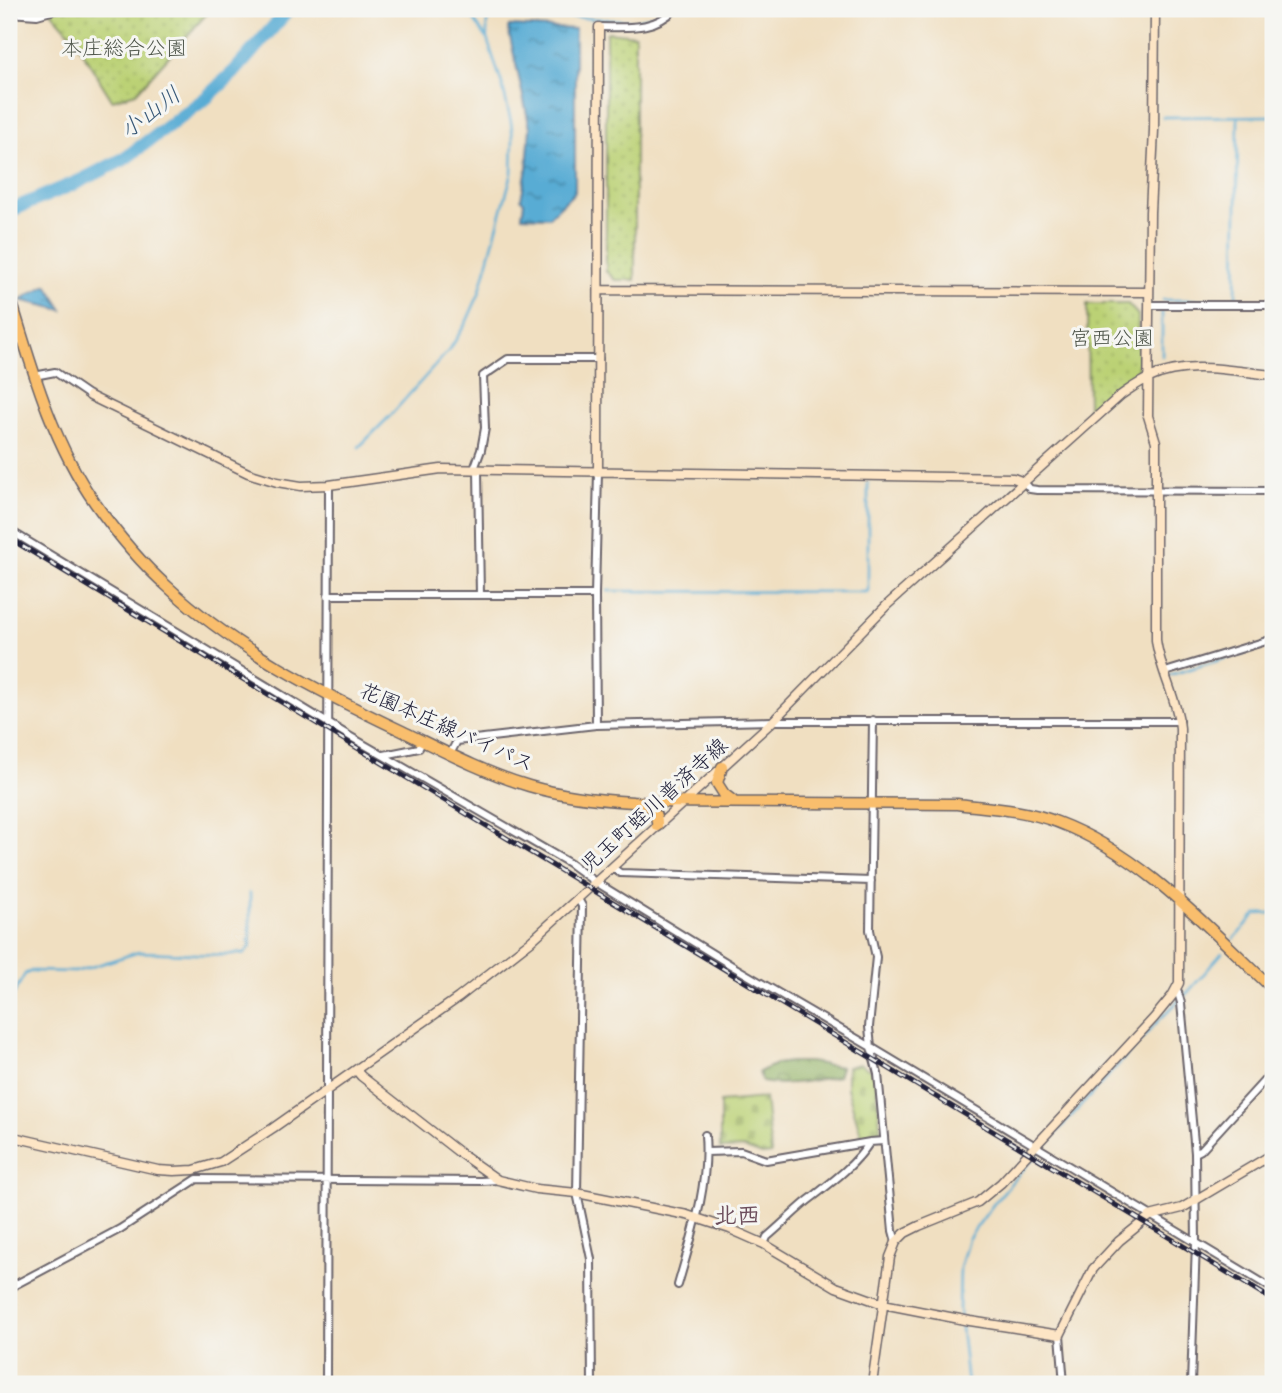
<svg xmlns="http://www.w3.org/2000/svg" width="1282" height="1393" viewBox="0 0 1282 1393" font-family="Delius,'Klee One',sans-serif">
	<defs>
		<pattern id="green-dots" width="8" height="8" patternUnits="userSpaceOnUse" patternTransform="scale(1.75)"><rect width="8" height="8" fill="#bbd175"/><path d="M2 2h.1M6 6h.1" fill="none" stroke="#a0b366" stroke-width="1.8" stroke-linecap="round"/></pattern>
		<pattern id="forest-crowns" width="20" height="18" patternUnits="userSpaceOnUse" patternTransform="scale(1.75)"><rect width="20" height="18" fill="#94b366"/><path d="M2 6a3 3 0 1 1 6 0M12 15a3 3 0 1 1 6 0" fill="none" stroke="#789155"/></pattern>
		<pattern id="cemetery-stones" width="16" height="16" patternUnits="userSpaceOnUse" patternTransform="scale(1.75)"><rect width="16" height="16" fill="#bbd175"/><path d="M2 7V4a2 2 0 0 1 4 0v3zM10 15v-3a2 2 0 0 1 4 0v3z" fill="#a0b366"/></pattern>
		<pattern id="water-ripples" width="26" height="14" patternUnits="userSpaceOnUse" patternTransform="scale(1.75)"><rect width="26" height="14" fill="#58acd4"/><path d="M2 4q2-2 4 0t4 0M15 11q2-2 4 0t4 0" fill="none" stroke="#488cad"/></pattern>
	</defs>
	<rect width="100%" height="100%" fill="#f6f6f2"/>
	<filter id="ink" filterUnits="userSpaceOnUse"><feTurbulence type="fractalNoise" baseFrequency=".0143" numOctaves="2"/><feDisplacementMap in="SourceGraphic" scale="14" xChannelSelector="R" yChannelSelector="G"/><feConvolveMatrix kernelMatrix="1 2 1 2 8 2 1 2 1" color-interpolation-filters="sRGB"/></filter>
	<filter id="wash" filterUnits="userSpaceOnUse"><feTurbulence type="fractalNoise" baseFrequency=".00686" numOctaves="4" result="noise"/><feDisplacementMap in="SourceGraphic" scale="28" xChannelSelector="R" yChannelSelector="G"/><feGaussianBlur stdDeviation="1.57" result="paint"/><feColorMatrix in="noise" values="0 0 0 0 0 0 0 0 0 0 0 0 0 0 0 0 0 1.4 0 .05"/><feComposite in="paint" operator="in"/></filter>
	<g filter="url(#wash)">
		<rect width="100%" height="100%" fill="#f0dfc1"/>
		<path fill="url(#green-dots)" stroke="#6e7a58" stroke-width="2" d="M49,9H211L136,93L112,100L71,34Z
			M608,32L635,35V280H615L606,271V34Z
			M1087,304H1128L1138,315V369L1131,379L1088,413Z"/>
		<path fill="url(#forest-crowns)" stroke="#5b6a50" stroke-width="2" d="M791,1062H809L841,1067L838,1076C814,1080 786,1087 762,1082L759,1072L776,1064Z"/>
		<path fill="url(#cemetery-stones)" stroke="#6e7a58" stroke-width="2" d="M860,1064L875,1073L881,1134L862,1137L847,1088V1067Z
			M765,1098L771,1154L762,1155L743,1148L720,1149V1102Z"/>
		<path fill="url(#water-ripples)" stroke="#3d6788" stroke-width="2" d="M509,26L575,29V192L549,217L522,216L524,202L521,199L527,168L530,128L508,28Z
			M47,285L63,310L20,300Z"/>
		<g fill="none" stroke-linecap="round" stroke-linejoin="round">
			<path stroke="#58acd4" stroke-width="2.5" d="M487,39V14L490,12L634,21L652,16L664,9
				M1163,117L1273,116
				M1163,300H1236L1238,117
				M1162,311V356
				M359,447L390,416L450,349L466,323L479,294L512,173L513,139L511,122L502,84L487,39L474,20L470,9
				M608,591L868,592V483
				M1170,675L1273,644
				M1234,939L1256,914L1273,913
				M9,1002L25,974L32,971L75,972L139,952L222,955L245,953L250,947V893
				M967,1384L959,1309L960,1268L968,1239L995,1202L1017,1176L1159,1020L1189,991L1222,953"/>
			<path stroke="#58acd4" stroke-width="14" d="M9,211L80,181L124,159L206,98L234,72L289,9"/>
		</g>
	</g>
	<g filter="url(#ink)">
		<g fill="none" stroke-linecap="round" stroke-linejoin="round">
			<defs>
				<path id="street" d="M9,13L37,15L58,9
					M599,27C627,27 654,31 675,9
					M1149,305H1273
					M9,341L23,340
					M34,376L55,372L90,396
					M474,469L481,450L485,428L483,376L508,359H599
					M478,470L480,595
					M1024,482L1030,489L1037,490L1273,491
					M9,530L351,737L569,863L591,879L734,967L871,1047L1273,1289
					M328,595H595
					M1165,672L1273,639
					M873,720L870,930L876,957L869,1027L871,1047L878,1074L893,1231L896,1242
					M596,725L595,595L598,472
					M450,754L457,741L596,725L773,721H1180
					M384,755L419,748L422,741
					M613,868L620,873L871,881
					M578,899L582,906L577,1193L591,1259L592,1384
					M1177,989L1181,1003L1195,1153L1196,1243L1191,1384
					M706,1152L741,1151L766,1160L870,1142L884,1141
					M1195,1153L1201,1150L1273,1071
					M764,1244L767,1237C780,1226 792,1214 805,1203C828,1185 854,1167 870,1142
					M678,1285C692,1236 709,1186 705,1135
					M9,1288L120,1229L197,1179L481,1181L498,1180
					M1060,1335L1064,1384
					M326,1384L329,485"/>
				<path id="secondary" d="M599,290L1149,292
					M90,396L248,473L277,482L301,486L329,485L441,469L1013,478L1024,482
					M598,472L599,27
					M356,1070L361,1076L461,1154L498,1180L536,1189L577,1193L687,1215L730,1229L764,1244L836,1287L883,1304L970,1321L1060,1335L1093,1269L1119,1241L1150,1216L1182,1208L1273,1154
					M9,1136L158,1170L174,1171L194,1170L221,1162L273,1128L458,998L531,941L773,721L887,605L1121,395C1130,389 1139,382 1149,378C1188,360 1232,371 1273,375
					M872,1384L890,1257L896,1242L905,1233L919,1226L978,1202L1001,1183L1154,1018L1172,996L1179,983L1180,728C1177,698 1160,671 1156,640V442L1148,416L1150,212L1154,130L1155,9"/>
				<path id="primary" d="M9,293C31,365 51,440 95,503C116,533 141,563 168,587C236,650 320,692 402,731C443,751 485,773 529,786C563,796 598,800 633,802L957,804C990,808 1026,810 1057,822C1144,855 1207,927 1273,989
					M722,767L717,783L724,794L733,801
					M642,802C652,808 658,813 657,826"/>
			</defs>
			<use href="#street" stroke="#6a646a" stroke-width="10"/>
			<use href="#secondary" stroke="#6a646a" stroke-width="11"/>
			<use href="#primary" stroke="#6a646a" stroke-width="13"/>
			<use href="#street" stroke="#fff" stroke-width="6"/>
			<use href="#secondary" stroke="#fde5c5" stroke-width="8"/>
			<use href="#primary" stroke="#f9be6d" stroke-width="10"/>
			<defs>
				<path id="rail" d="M9,538L1273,1300"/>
			</defs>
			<use href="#rail" stroke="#22223b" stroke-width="5"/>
			<use href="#rail" stroke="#f6f6f2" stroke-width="2.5" stroke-dasharray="8" stroke-linecap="butt"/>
		</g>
	</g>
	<g text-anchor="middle" stroke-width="6" stroke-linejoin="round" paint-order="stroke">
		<g font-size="21" fill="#50574c" stroke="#f6f6f2">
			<text x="124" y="55">本庄総合公園</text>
			<text x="1112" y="345">宮西公園</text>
		</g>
		<g font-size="21" fill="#22223b" stroke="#f6f6f2">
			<text transform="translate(447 727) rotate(24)" y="7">花園本庄線バイパス</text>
			<text transform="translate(654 805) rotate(-42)" y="7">児玉町蛭川普済寺線</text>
		</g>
		<g font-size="23" font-style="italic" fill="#385978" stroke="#f6f6f2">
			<text transform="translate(150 112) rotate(-37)" y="8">小山川</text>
		</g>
		<g font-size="23" font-weight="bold" fill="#6d4f5d" stroke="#f6f6f2">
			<text x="737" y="1223">北西</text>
		</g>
	</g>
	<rect width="1282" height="1393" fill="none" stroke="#f6f6f2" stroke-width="35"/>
</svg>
